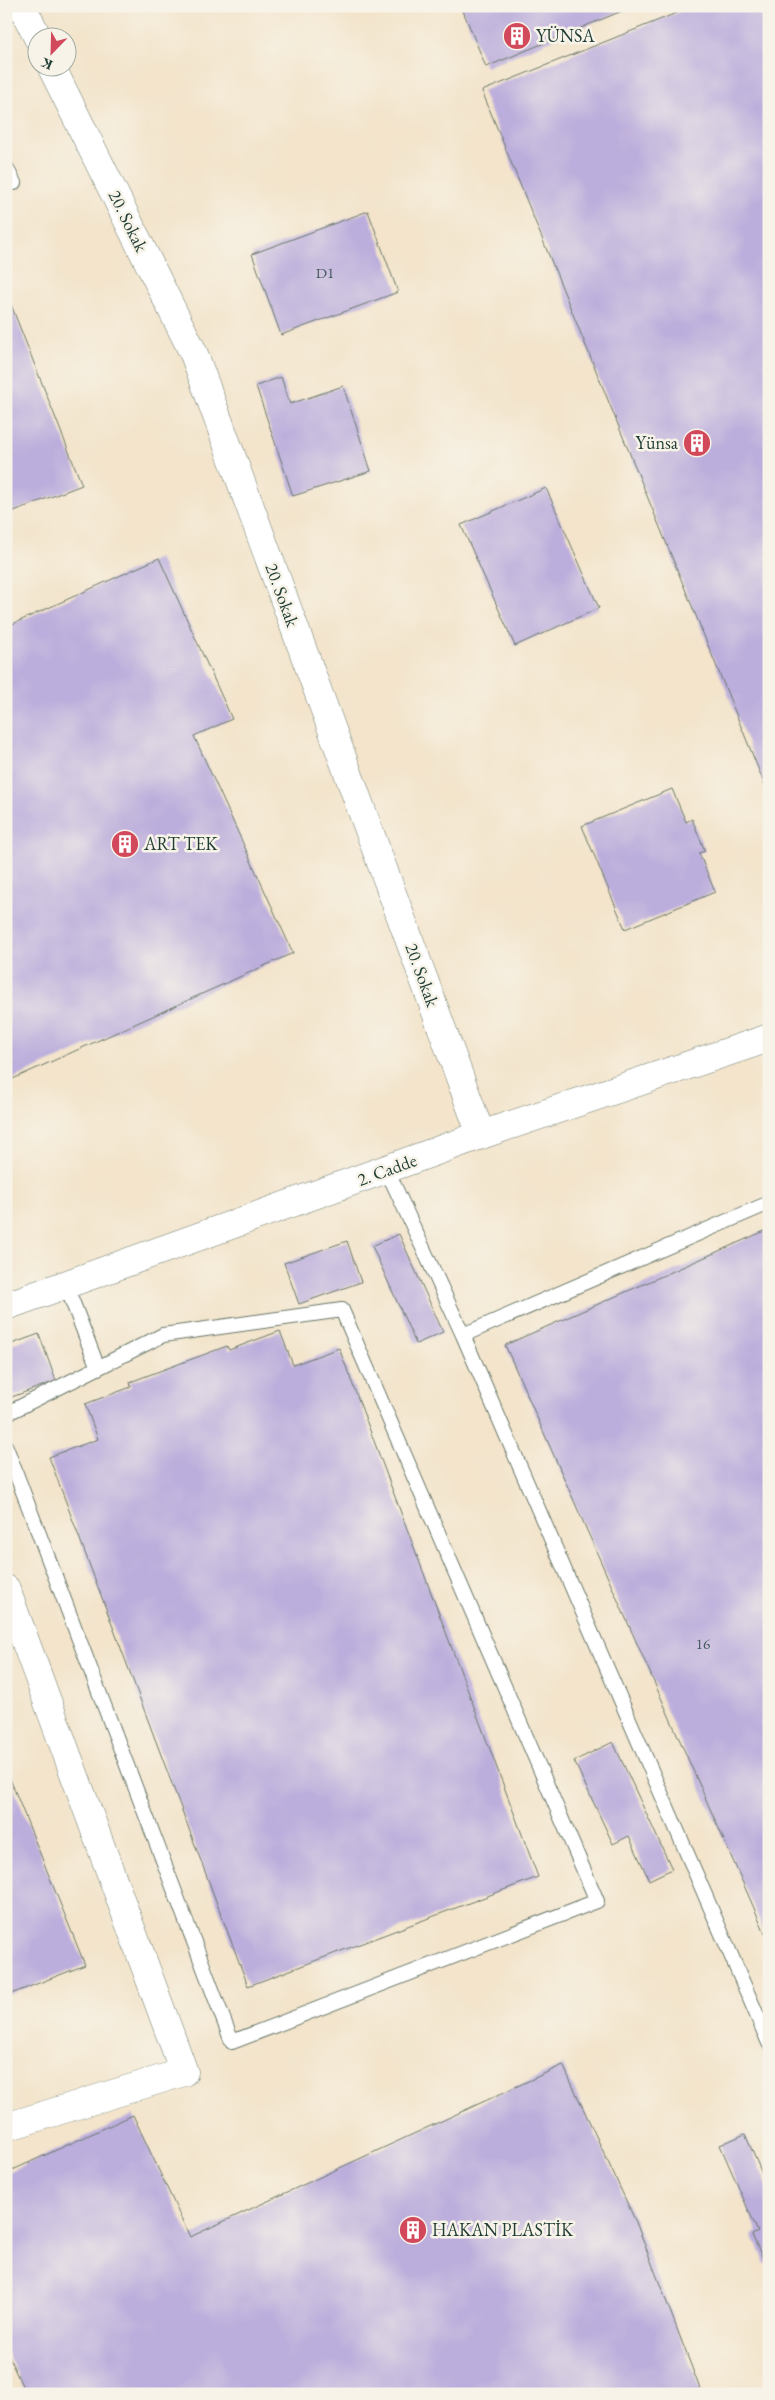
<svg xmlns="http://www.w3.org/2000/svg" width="775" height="2400" viewBox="0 0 775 2400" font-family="'EB Garamond',serif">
	<rect width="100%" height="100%" fill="#f7f3e8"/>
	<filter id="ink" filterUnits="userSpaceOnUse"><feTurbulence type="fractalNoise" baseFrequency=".02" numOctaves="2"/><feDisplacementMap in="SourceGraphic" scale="10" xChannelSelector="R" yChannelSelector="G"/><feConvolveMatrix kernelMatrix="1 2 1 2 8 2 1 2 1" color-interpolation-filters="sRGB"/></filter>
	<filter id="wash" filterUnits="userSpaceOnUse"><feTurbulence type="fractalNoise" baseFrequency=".0096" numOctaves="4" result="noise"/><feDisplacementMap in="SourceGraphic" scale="20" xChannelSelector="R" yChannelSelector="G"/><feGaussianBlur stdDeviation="1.12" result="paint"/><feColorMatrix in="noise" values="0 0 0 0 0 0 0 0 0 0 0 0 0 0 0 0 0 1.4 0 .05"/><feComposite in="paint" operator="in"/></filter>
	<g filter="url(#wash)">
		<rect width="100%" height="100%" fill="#f3e4cb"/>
		<g id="blocks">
			<path fill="#bcaedc" d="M461,6H634L486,67Z
				M694,6H769V795L482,91Z
				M368,211L398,292L281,335L252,254Z
				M6,292L82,485L6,514Z
				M281,377L290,404L343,386L371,471L293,496L256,386Z
				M546,488L599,608L515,646L461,525Z
				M159,558L232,719L194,736L293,953L6,1082V627Z
				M672,789L686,822L692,819L705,851L699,853L715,892L625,929L582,826Z
				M769,1229V1942L505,1345Z
				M399,1234L443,1332L416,1344L372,1246Z
				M347,1241L361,1282L299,1304L284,1263Z
				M280,1331L293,1365L339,1348L538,1877L248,1986L49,1457L98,1439L85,1404L131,1387L130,1382L227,1346L229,1350Z
				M39,1334L56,1381L6,1399V1346Z
				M613,1742L672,1869L649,1880L629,1836L613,1844L574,1761Z
				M6,1769L85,1965L6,1996Z
				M563,2065L636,2222L702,2394H26L6,2351V2173L133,2115L190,2237Z
				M745,2134L769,2190V2262L765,2263L752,2235L758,2232L720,2145Z"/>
		</g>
	</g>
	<g filter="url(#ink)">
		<use href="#blocks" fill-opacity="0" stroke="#697769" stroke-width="1"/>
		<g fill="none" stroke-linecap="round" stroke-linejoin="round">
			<defs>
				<path id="lane" d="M6,167L14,183
					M387,1170L463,1335L769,2043
					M66,1285L98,1368
					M463,1335L769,1203
					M6,1414L163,1335L342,1310L597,1901L232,2042L6,1447"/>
				<path id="street" d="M22,6L38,38
					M52,68L194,354L481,1135
					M6,1589L184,2072L6,2127"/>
				<path id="secondary" d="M6,1306L481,1135L769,1038"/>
			</defs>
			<use href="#lane" stroke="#697769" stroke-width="16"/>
			<use href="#street" stroke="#697769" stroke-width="29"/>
			<use href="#secondary" stroke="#697769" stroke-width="29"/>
			<use href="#lane" stroke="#fff" stroke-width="14"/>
			<use href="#street" stroke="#fff" stroke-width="28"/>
			<use href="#secondary" stroke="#fff" stroke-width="28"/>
		</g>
	</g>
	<defs>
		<symbol id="building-disc" viewBox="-11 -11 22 22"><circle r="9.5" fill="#d1495b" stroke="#f7f3e8"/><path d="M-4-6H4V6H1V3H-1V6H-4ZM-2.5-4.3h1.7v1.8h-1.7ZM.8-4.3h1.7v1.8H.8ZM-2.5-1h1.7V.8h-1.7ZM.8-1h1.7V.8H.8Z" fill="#fff"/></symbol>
	</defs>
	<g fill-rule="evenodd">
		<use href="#building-disc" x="501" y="20" width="32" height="32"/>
		<use href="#building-disc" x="681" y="427" width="32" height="32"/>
		<use href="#building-disc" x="109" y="828" width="32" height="32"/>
		<use href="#building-disc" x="397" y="2214" width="32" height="32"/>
	</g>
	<g text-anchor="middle" stroke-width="5" stroke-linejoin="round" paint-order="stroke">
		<g font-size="15" fill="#46595e">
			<text x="325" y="278">D1</text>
			<text x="703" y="1649">16</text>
		</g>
		<g font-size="18" fill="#1f3d34" stroke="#f7f3e8" text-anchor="start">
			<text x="536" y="42">YÜNSA</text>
			<text x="678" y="449" text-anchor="end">Yünsa</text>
			<text x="144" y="850">ART TEK</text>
			<text x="432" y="2236">HAKAN PLASTİK</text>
		</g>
		<g font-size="18" fill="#1f3d34" stroke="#f7f3e8">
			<text transform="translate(128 221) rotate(64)" y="6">20. Sokak</text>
			<text transform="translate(282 595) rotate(70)" y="6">20. Sokak</text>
			<text transform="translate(422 975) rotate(70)" y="6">20. Sokak</text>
			<text transform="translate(387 1170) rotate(-20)" y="6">2. Cadde</text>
		</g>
	</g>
	<rect width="775" height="2400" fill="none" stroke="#f7f3e8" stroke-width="25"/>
	<g transform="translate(52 52) rotate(203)"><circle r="24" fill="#f7f3e8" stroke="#a1aaa0"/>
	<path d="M0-4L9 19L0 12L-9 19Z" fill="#d1495b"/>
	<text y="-8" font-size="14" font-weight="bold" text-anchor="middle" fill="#1f3d34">K</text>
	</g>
</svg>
